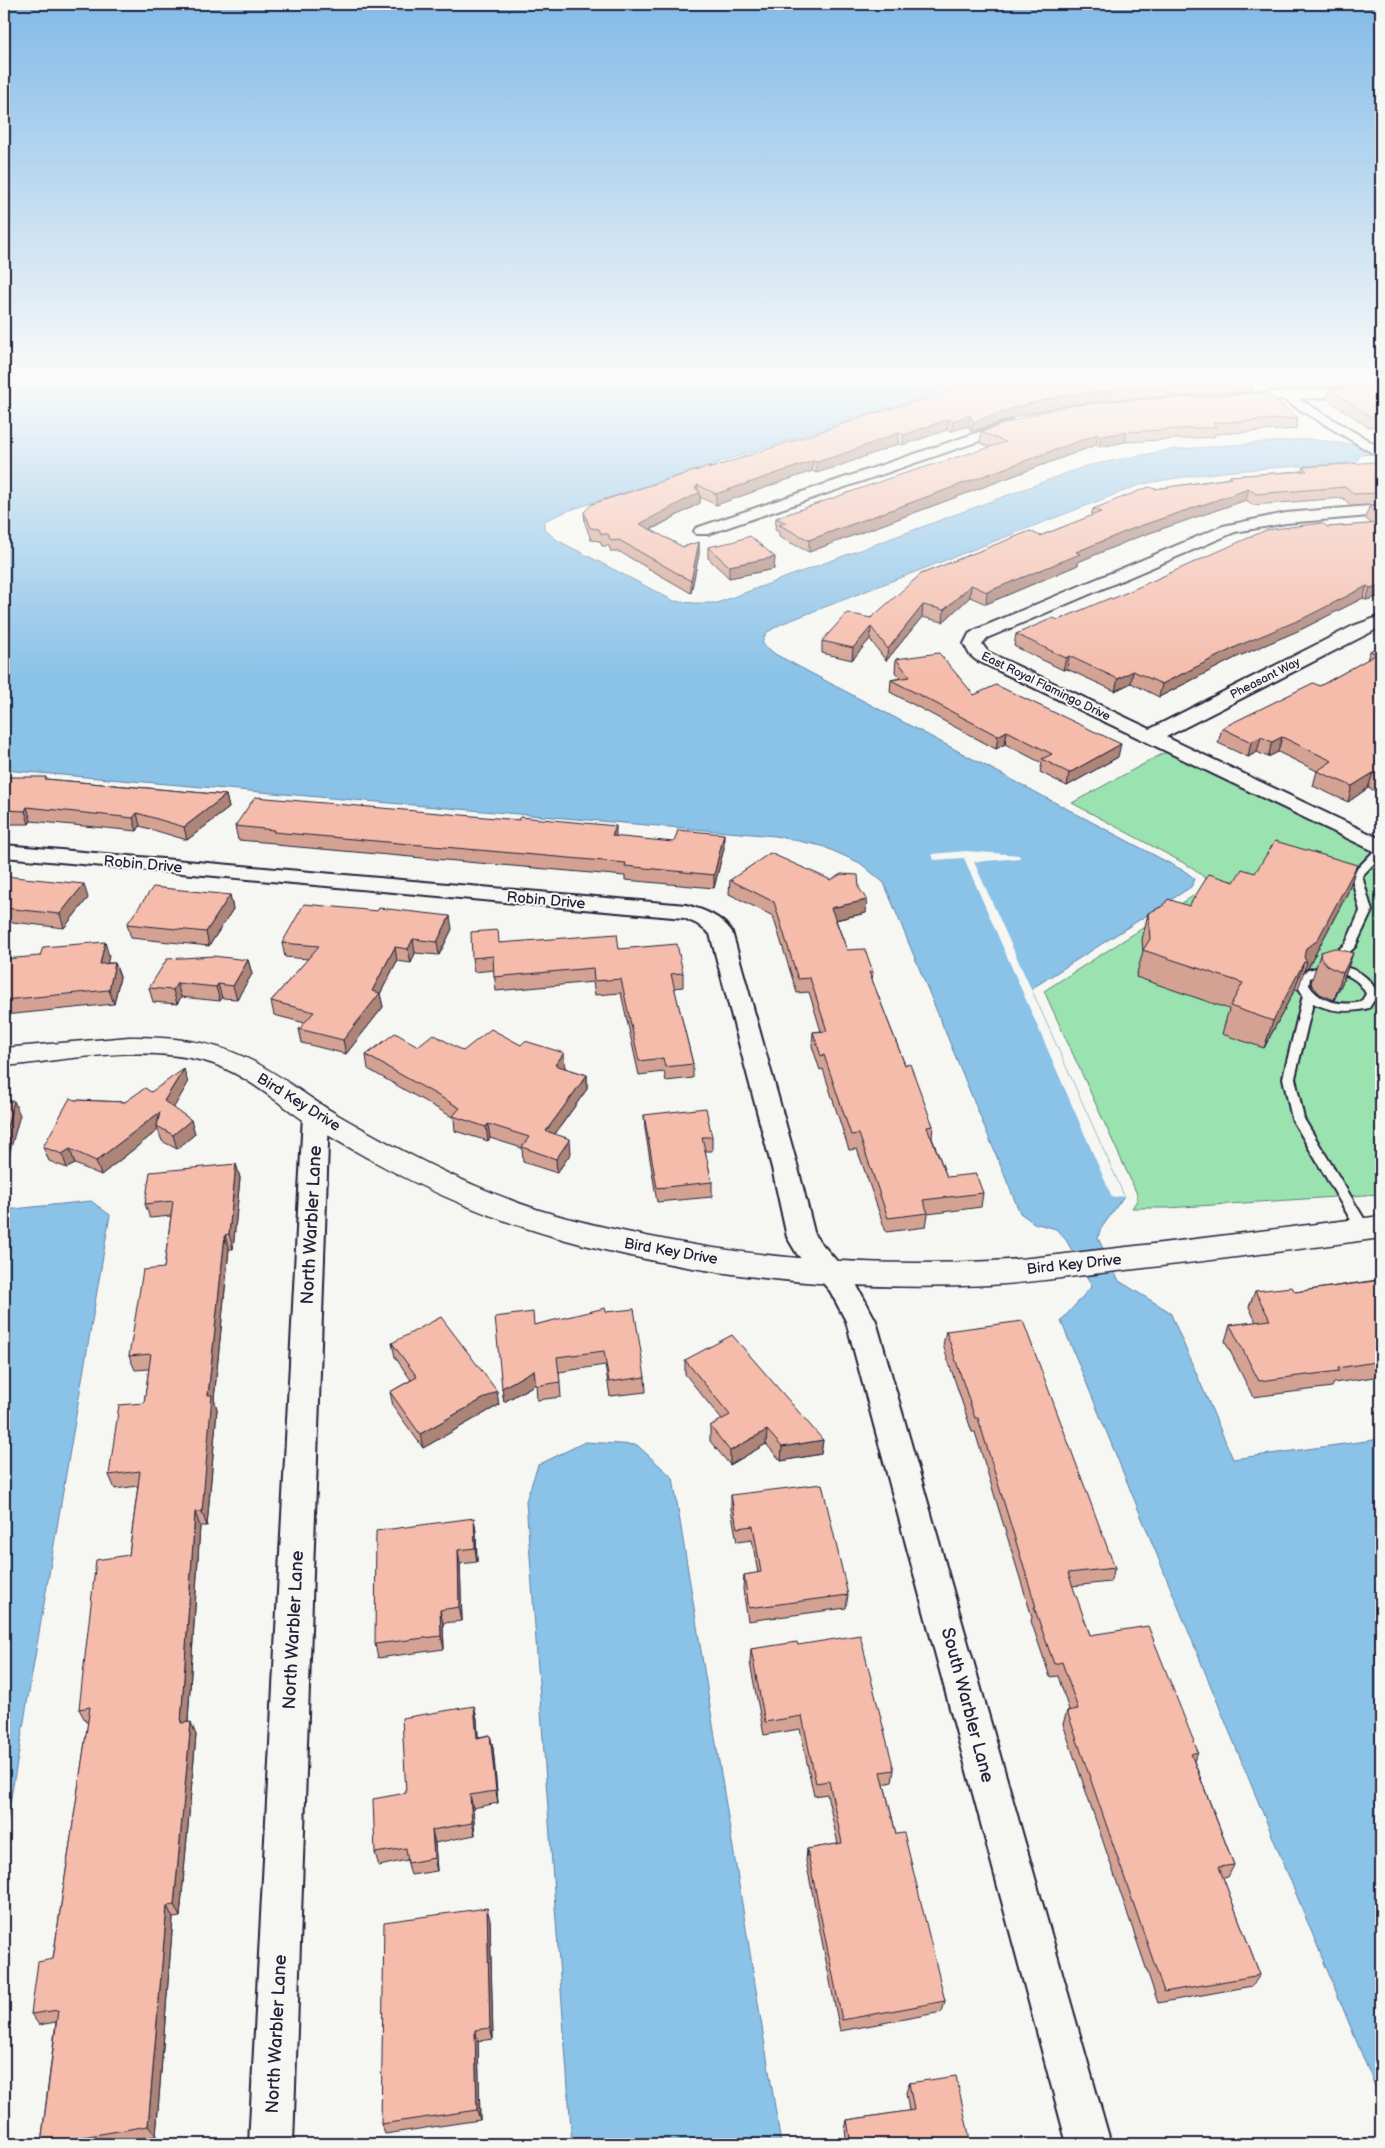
<svg xmlns="http://www.w3.org/2000/svg" width="1385" height="2148" viewBox="0 0 1385 2148" font-family="'Balsamiq Sans',sans-serif">
	<rect width="100%" height="100%" fill="#f6f6f2"/>
	<filter id="ink" filterUnits="userSpaceOnUse"><feTurbulence type="fractalNoise" baseFrequency=".02" numOctaves="2"/><feDisplacementMap in="SourceGraphic" scale="10" xChannelSelector="R" yChannelSelector="G"/><feConvolveMatrix kernelMatrix="1 2 1 2 8 2 1 2 1" color-interpolation-filters="sRGB"/></filter>
	<g filter="url(#ink)">
		<path fill="#9ae2b0" stroke="#5e8276" d="M1175,747L1381,849V1194L1167,1208H1132L1137,1200V1194L1044,991L1201,891L1206,879L1193,868L1072,803Z"/>
		<path fill="#8ac2e8" stroke="#6082a3" d="M4,376H1016L952,388L570,510L544,521V529L557,540L674,601L693,603H717L1086,466L1169,450L1309,439L1346,444L1376,443L1379,442L1381,437V453L1361,455L1355,463C1283,467 1213,470 1142,484L781,624L766,633L762,643L775,654L1186,872L1195,879L1191,887L1031,989L1124,1196L1100,1230L1098,1238L1119,1281L1170,1312L1233,1459L1381,1439V2101L1061,1321L1092,1286L1066,1240L1056,1229L1034,1223L1020,1213L884,883L860,863L822,846L775,836L4,770Z
			M91,1201L110,1215L4,1839V1210Z
			M585,1442L637,1445L673,1478L781,2144H572L526,1501L538,1465Z"/>
		<path fill="#f6f6f2" d="M966,851L1019,855L1020,858L974,862L1124,1196L1112,1197L964,858L934,860L932,854Z"/>
		<g fill="none" stroke-linecap="round" stroke-linejoin="round">
			<defs>
				<path id="service" d="M1381,847V856L1362,876L1372,911L1355,947L1335,965C1355,968 1369,975 1378,994L1369,1008C1349,1013 1332,1012 1313,1003L1295,1078L1304,1119L1371,1230L1369,1234L1364,1235L1359,1234L1292,1119L1283,1078L1303,995L1297,985L1299,976L1308,970L1329,965L1326,962L1328,959L1346,943L1360,911L1351,875L1377,848ZM1327,972C1344,972 1359,978 1366,994L1361,1002C1342,1006 1320,1003 1309,985L1310,978Z"/>
				<path id="minor" d="M1381,386V394L1299,399L1381,448V458L1282,399L1237,402L1230,398L1237,394Z
					M1012,421L1019,425L1017,428L708,534H696L694,531L696,528Z
					M1381,505V515L1286,523L1235,532L987,638L982,644L988,652L1150,729L1353,626L1381,616V627L1166,737L1381,839V853L1374,851L976,660L970,655L964,644L969,634L975,630L1223,526L1286,513Z
					M4,845L686,905C704,910 721,916 732,932L798,1168L815,1236L855,1282L876,1321L1111,2144H1067L846,1321L830,1291L797,1254L787,1237L772,1168L710,934L697,924L684,918L4,857Z
					M316,1106L325,1109L329,1115L293,2144H249L303,1115L307,1109Z"/>
				<path id="tertiary" d="M129,1037C169,1037 208,1040 244,1057C278,1072 306,1097 338,1115C402,1152 469,1187 539,1210C572,1220 607,1228 641,1235C755,1259 875,1267 992,1261C1031,1259 1070,1253 1109,1249C1200,1239 1290,1227 1381,1216V1238C1294,1250 1206,1261 1118,1271C1075,1276 1032,1283 989,1285C844,1292 696,1277 555,1237C470,1213 390,1173 314,1127C279,1105 245,1072 204,1061C139,1044 69,1060 4,1066V1048Z"/>
			</defs>
			<use href="#service" stroke="#22223b" stroke-width="4"/>
			<use href="#minor" stroke="#22223b" stroke-width="4"/>
			<use href="#tertiary" stroke="#22223b" stroke-width="3"/>
			<use href="#service" fill="#f6f6f2" fill-rule="evenodd"/>
			<use href="#minor" fill="#f6f6f2" fill-rule="evenodd"/>
			<use href="#tertiary" fill="#f6f6f2" fill-rule="evenodd"/>
		</g>
		<path fill="#d3a293" stroke="#22223b" d="M1296,376H1381V385L1312,388Z
			M1254,382L1251,392L1110,400L1060,406L1019,416L971,432L969,426L952,431L947,430L903,445L898,444L839,466L816,473L812,471L716,505L700,497V503L651,530L683,547L699,542V554L691,593L620,552H611L609,546H602L600,541L591,540L585,523L584,512L710,466V468L979,383Z
			M1381,386V426L1368,427L1327,399L1329,389Z
			M1298,418L1296,429L1215,434L1214,437L1125,442L1099,447L1096,445L809,552L779,537V532L775,530L776,518L990,447L980,443L981,432Z
			M1381,466V504L1351,506L1343,498L1253,505L1246,500L1135,538L1078,562V565L986,604L970,597L943,622L922,617L886,661L870,639L852,660L822,653V641L1040,536L1091,516L1093,509L1155,489L1230,478V476L1302,471L1303,467Z
			M1381,505V596L1366,600L1363,598L1300,630L1237,657L1159,697L1131,683L1115,691L1067,669L1063,670L1014,646L1016,634L1058,620L1112,599L1328,527L1372,524L1365,518L1369,507Z
			M708,547L775,557L774,569L729,578L708,558Z
			M1381,645V793L1368,788L1348,802L1313,786L1317,771L1278,752L1268,757L1257,752L1248,757L1218,743L1222,728L1320,686L1367,660L1370,651Z
			M896,659L974,695L1118,757L1067,786L1040,772L1042,763L1005,744L996,749L890,692L891,680L900,678L895,672Z
			M4,777L46,779L226,795L229,808L187,840L140,826L137,831L31,821L29,824H4Z
			M235,826L616,837L724,848L714,888L625,880V876L276,845L275,843L238,840Z
			M1357,865L1348,892L1308,968L1304,970L1298,990L1295,989L1264,1048L1222,1034L1229,1009L1136,977L1143,951L1142,940L1148,913L1189,906L1255,873Z
			M4,876L88,898L64,928L4,921Z
			M730,880H831L859,888L866,913L836,920L847,950L873,972L872,980L905,1065L933,1126L932,1138L947,1177L983,1193L981,1207L928,1214L926,1227L886,1232L857,1149L849,1150L823,1069L820,1070L812,1046L813,1032L821,1031L809,992L797,993L773,916L729,894Z
			M230,895L233,909L209,946L131,938L127,924Z
			M452,929L439,955L415,953L411,963L397,961L380,994L383,1007L346,1054L302,1043L299,1029L305,1023L274,1015L271,1001L308,959L285,957L282,943Z
			M499,943L619,949L683,973V987L674,988L693,1064V1078L666,1081L664,1072L639,1075L621,993L595,995L593,982L496,991L494,970L474,972L472,958Z
			M1321,952L1353,953L1343,981L1334,1000L1320,994L1311,984L1312,979Z
			M109,956L107,963H115L120,977L114,1004L4,1015V959Z
			M248,960L252,974L237,999L222,998L220,1001L181,997L177,1004L153,1002L149,988Z
			M521,1045L565,1067V1068L587,1075V1089L555,1134L571,1153L557,1173L523,1162L522,1148L490,1138L488,1141L455,1131L454,1118L368,1069L366,1055L418,1046L463,1051Z
			M188,1083L173,1108L191,1120L195,1134L177,1149L162,1141L158,1130L101,1175L75,1164L67,1168L49,1161L43,1147L75,1100L125,1102L151,1092Z
			M644,1115L712,1137V1151H705L712,1182V1197L657,1202L645,1129Z
			M236,1164L240,1178L233,1249H229L214,1399L217,1409L207,1526H200L188,1722L196,1735L180,1917L173,1918L156,2136L106,2144H41L56,2022L39,2025L31,2014L53,1959L88,1722H86L79,1709L129,1555L138,1486L115,1489L109,1475L144,1403L149,1369L135,1370L129,1356L164,1268L171,1216L150,1218L145,1204Z
			M1379,1277H1381V1376L1334,1383L1332,1387L1253,1397L1225,1341L1230,1325L1256,1322L1249,1307L1255,1291L1295,1292L1377,1280Z
			M606,1312L645,1377L646,1392L610,1396L605,1365L559,1372L561,1397L537,1400L536,1384L504,1402L502,1388L534,1325Z
			M946,1331L1115,1568L1110,1582L1072,1586L1090,1635L1198,1752L1194,1761L1234,1865L1228,1877L1223,1878L1260,1975L1252,1986L1158,2003L1063,1724L1067,1711L1069,1710L1058,1676L1050,1677L1031,1621L1032,1617L975,1432H972L943,1345Z
			M392,1343L499,1405L423,1448L393,1406L390,1392L411,1380L395,1357Z
			M685,1360L823,1440L821,1454L781,1461L766,1444L730,1465L710,1441V1426L722,1420L685,1374Z
			M731,1495L848,1595L846,1608L748,1621L743,1589L744,1575L758,1573L752,1540L737,1542L731,1509Z
			M474,1518L476,1532L477,1562L460,1564L462,1621L443,1623L444,1649L378,1658L375,1644Z
			M798,1645L894,1770L892,1782L884,1784L896,1834L945,2001L942,2012L840,2031L806,1861L807,1849L838,1844L827,1794L814,1796L800,1729L764,1735L750,1663L751,1649Z
			M474,1706L477,1719L478,1737L490,1735L493,1748L498,1803L473,1808L475,1835L435,1843L437,1871L411,1875L407,1860L379,1866L375,1853L406,1793Z
			M490,1920L493,2039L478,2041L480,2120L385,2134L381,2124Z
			M909,2083L971,2144H847L845,2130L847,2120L909,2111L906,2093Z"/>
		<path fill="#ac8478" stroke="#22223b" d="M1112,390L1110,400L1060,406L1019,416L971,432L973,422L1020,406L1061,396Z
			M970,415L969,426L952,431L953,421Z
			M949,419L947,430L903,445L904,435Z
			M1127,432L1125,442L1099,447L1101,436Z
			M899,433L898,444L839,466L816,473L817,462Z
			M1098,434L1096,445L809,552V540Z
			M813,461L812,471L716,505V494Z
			M698,485V493L700,492V503L640,535V524L695,488Z
			M1249,489L1246,500L1135,538L1078,562V565L986,604L987,592L1076,552L1137,527Z
			M699,542V554L691,593V581Z
			M775,557L774,569L729,578V566Z
			M971,585L970,597L943,622L944,610Z
			M1381,585V596L1366,600L1370,588Z
			M1367,586L1363,598L1300,630L1237,657L1159,697L1162,684L1240,645Z
			M923,605L922,617L886,661L888,649Z
			M871,627L870,639L852,660L853,648Z
			M1069,656L1067,669L1063,670L1066,658Z
			M1133,671L1131,683L1115,691L1118,679Z
			M1007,731L1005,744L996,749L998,736Z
			M1261,737L1257,752L1248,757L1251,742Z
			M1282,737L1278,752L1268,757L1272,742Z
			M1121,744L1118,757L1067,786L1069,773Z
			M1373,773L1368,788L1348,802L1352,786Z
			M226,795L229,808L187,840L184,827Z
			M27,807L31,821L29,824L25,811Z
			M137,813L140,826L137,831L133,818Z
			M616,826V839L612,836Z
			M724,834V848L714,888V875Z
			M1357,865L1348,892L1308,968L1304,970L1307,963L1304,962L1295,989L1264,1048L1273,1021L1306,948Z
			M84,884L88,898L64,928L60,914Z
			M230,895L233,909L209,946L206,932Z
			M867,900L866,913L830,921L831,908Z
			M450,916L452,929L439,955L437,942Z
			M413,939L415,953L411,963L408,949Z
			M105,942L109,956L104,978L100,964Z
			M395,947L397,961L380,994L383,1007L346,1054L343,1040L372,991Z
			M1353,953L1343,981L1334,1000L1343,973Z
			M248,960L252,974L237,999L233,986Z
			M115,963L120,977L114,1004L109,990Z
			M177,983L181,997L177,1004L173,990Z
			M218,984L222,998L220,1001L216,987Z
			M564,1053L565,1067L556,1079L555,1065Z
			M184,1069L188,1083L169,1116L164,1101Z
			M587,1075V1089L547,1145L546,1131Z
			M14,1101L20,1115L4,1173V1138Z
			M160,1112L157,1126L158,1130L101,1175L96,1161Z
			M191,1120L195,1134L177,1149L173,1135Z
			M488,1124L490,1138L488,1141L486,1127Z
			M570,1139L571,1153L557,1173L556,1159Z
			M70,1149L75,1164L67,1168L62,1154Z
			M236,1164L240,1178L233,1249L229,1234Z
			M225,1235L229,1249L214,1399L217,1409L207,1526L202,1512L208,1395Z
			M534,1370L536,1384L504,1402L502,1388Z
			M497,1391L499,1405L423,1448L420,1434Z
			M767,1430L766,1444L730,1465V1451Z
			M823,1440L821,1454L781,1461L782,1447Z
			M195,1512L200,1526L187,1736L181,1723Z
			M474,1518L476,1532L477,1562L475,1548Z
			M458,1550L460,1564L462,1621L459,1607Z
			M440,1610L443,1623L444,1649L441,1636Z
			M474,1706L477,1719L479,1751L477,1738Z
			M191,1722L196,1735L180,1917L174,1905Z
			M490,1735L493,1748L498,1803L496,1791Z
			M470,1795L473,1808L475,1835L472,1823Z
			M432,1830L435,1843L437,1871L434,1858Z
			M167,1906L173,1918L156,2136L148,2126Z
			M487,1908L490,1920L493,2039L490,2028Z
			M475,2030L478,2041L480,2120L477,2110Z"/>
		<path fill="#f5bcab" stroke="#22223b" d="M1005,376H1247L1254,382L1112,390L1061,396L1020,406L973,422L970,415L953,421L949,419L904,435L899,433L840,455L817,462L813,461L716,494L698,485L695,488L700,492L640,524L683,547L699,542L691,581L619,540L611,541L608,534H601L599,529L590,528L584,512L592,504L710,466L708,469L885,410L979,383L982,380H1003Z
			M1312,376H1356L1315,378Z
			M1381,386V416L1371,417L1329,389Z
			M1267,393L1298,418L1213,423L1216,427L1127,432L1101,436L1098,434L809,540L779,525L786,523L776,518L893,477L1006,442L981,432L1031,415L1062,407L1112,401Z
			M1376,462L1381,466V493L1354,494L1346,487L1256,494L1249,489L1137,527L1076,552L1080,554L987,592L971,585L944,610L923,605L888,649L871,627L853,648L822,641L847,613L871,618L921,574L1030,531L1040,536L1101,512L1093,509L1149,487L1155,489L1232,478L1230,476L1307,471L1303,467Z
			M1381,505V518L1369,507Z
			M1322,523L1328,527L1381,523V585L1370,588L1367,586L1304,618L1240,645L1162,684L1133,671L1118,679L1069,656L1066,658L1016,634L1053,618L1058,620L1110,598L1112,599L1266,530Z
			M750,536L775,557L729,566L708,547L732,542Z
			M1381,645V776L1373,773L1352,786L1317,771L1332,761L1282,737L1272,742L1261,737L1251,742L1222,728L1313,683L1320,686L1377,654L1370,651Z
			M939,653L974,695L996,685L1121,744L1069,773L1042,759L1052,754L1007,731L998,736L891,680L910,677L896,659Z
			M4,777H46L45,779L226,795L184,827L137,813L133,818L27,807L25,811L4,810V804L7,799H4Z
			M255,797L519,820L520,817L616,826L612,836L674,842L678,830L724,834L714,875L625,866L626,863L273,832L274,830L235,826Z
			M1275,841L1357,865L1317,941L1306,948L1304,957L1307,963L1304,962L1273,1021L1230,1006L1243,983L1143,950L1150,939L1148,913L1163,906L1168,899L1189,906L1209,874L1234,882L1242,869L1255,873Z
			M770,853L831,880L841,874L858,875L859,888L867,900L831,908L847,950L865,949L873,972H869L905,1065L910,1064L933,1126L927,1127L947,1177L976,1174L983,1193L923,1200L928,1213L888,1218L859,1134L851,1135L824,1055L821,1056L813,1032L827,1031L810,978L798,979L774,902L730,880Z
			M4,876L84,884L60,914L4,908Z
			M153,887L230,895L206,932L127,924Z
			M304,904L377,911L379,908L450,916L437,942L413,939L408,949L395,947L372,991L380,993L343,1040L299,1029L314,1012L271,1001L319,946L282,943Z
			M498,930L499,943L617,934L619,949L677,944L683,973L671,974L693,1064L665,1067L663,1058L639,1061L621,979L594,981L593,968L494,977L493,956L472,958L471,932Z
			M105,942L100,964L115,963L109,990L4,1000V959L40,956L43,947Z
			M1334,948L1353,953L1343,973L1329,967L1320,957L1321,952Z
			M213,956L248,960L233,986L218,984L216,987L177,983L173,990L149,988L167,959Z
			M491,1029L521,1045L525,1041L564,1053L555,1065L587,1075L546,1131L570,1139L556,1159L522,1147L529,1137L488,1124L486,1127L453,1116L460,1108L366,1055L395,1033L418,1046L433,1034L463,1051Z
			M184,1069L164,1101L191,1120L173,1135L157,1126L160,1112L96,1161L70,1149L62,1154L43,1147L70,1098L75,1100L125,1102L145,1088L151,1092Z
			M4,1101H14L4,1138Z
			M706,1108L712,1137H702L712,1182L657,1188L644,1115Z
			M236,1164L229,1234L225,1235L208,1395H212L202,1512H195L181,1723L191,1722L174,1905L167,1906L148,2126L41,2144L58,2010L31,2014L38,1962L53,1959L90,1707L79,1709L96,1560L129,1555L140,1471L109,1475L119,1405L144,1403L151,1354L129,1356L143,1270L164,1268L173,1201L145,1204L150,1172Z
			M1379,1277H1381V1361L1338,1368L1339,1371L1259,1381L1230,1325L1270,1320L1255,1291L1292,1287L1295,1292L1381,1280Z
			M605,1308L606,1312L634,1309L645,1377L609,1382L604,1351L557,1357L560,1382L536,1386L534,1370L502,1388L495,1317L533,1312L534,1325Z
			M441,1317L497,1391L420,1434L390,1392L417,1377L392,1343Z
			M1023,1321L1115,1568L1068,1573L1090,1635L1148,1626L1198,1752L1191,1754L1234,1865L1219,1867L1260,1975L1164,1992L1067,1711L1078,1709L1062,1662L1054,1664L1034,1607H1036L978,1418H975L946,1331Z
			M732,1335L823,1440L782,1447L767,1430L730,1451L710,1426L730,1415L685,1360Z
			M822,1484L848,1595L749,1608L744,1575L761,1572L753,1526L737,1528L731,1495Z
			M474,1518L475,1548L458,1550L459,1607L440,1610L441,1636L375,1644L376,1531Z
			M860,1635L894,1770L881,1772L896,1834L904,1833L945,2001L842,2020L807,1849L842,1843L829,1781L816,1783L802,1716L765,1722L751,1649L797,1642L798,1645Z
			M474,1706L477,1738L490,1735L496,1791L470,1795L472,1823L432,1830L434,1858L408,1863L406,1848L375,1853L373,1799L406,1793L402,1718Z
			M487,1908L490,2028L475,2030L477,2110L381,2124L384,1922Z
			M956,2076L971,2144H851L847,2120L914,2110L909,2083Z"/>
	</g>
	<linearGradient id="sky" x2="0" y2="1"><stop stop-color="#82bae8"/><stop offset="0.56" stop-color="#fbfbf9"/><stop offset="1" stop-color="#fbfbf9" stop-opacity="0"/></linearGradient>
	<rect width="1385" height="677" fill="url(#sky)"/>
	<g text-anchor="middle" stroke-width="4" stroke-linejoin="round" paint-order="stroke">
		<g font-size="12" fill="#22223b" stroke="#f6f6f2">
			<text transform="translate(1265 678) rotate(-27)" y="4">Pheasant Way</text>
			<text transform="translate(1046 686) rotate(26)" y="4">East Royal Flamingo Drive</text>
		</g>
		<g font-size="15" fill="#22223b" stroke="#f6f6f2">
			<text transform="translate(143 864) rotate(5)" y="5">Robin Drive</text>
			<text transform="translate(546 900) rotate(5)" y="5">Robin Drive</text>
			<text transform="translate(299 1102) rotate(32)" y="5">Bird Key Drive</text>
			<text transform="translate(671 1251) rotate(10)" y="5">Bird Key Drive</text>
			<text transform="translate(1074 1264) rotate(-6)" y="5">Bird Key Drive</text>
		</g>
		<g font-size="18" fill="#22223b" stroke="#f6f6f2">
			<text transform="translate(311 1225) rotate(-87)" y="6">North Warbler Lane</text>
			<text transform="translate(293 1630) rotate(-87)" y="6">North Warbler Lane</text>
			<text transform="translate(968 1705) rotate(75)" y="6">South Warbler Lane</text>
			<text transform="translate(276 2034) rotate(-87)" y="6">North Warbler Lane</text>
		</g>
	</g>
	<rect width="1385" height="2148" fill="none" stroke="#f6f6f2" stroke-width="20"/>
	<rect x="10" y="10" width="1365" height="2128" fill="none" stroke="#22223b" stroke-width="2" filter="url(#ink)"/>
</svg>
